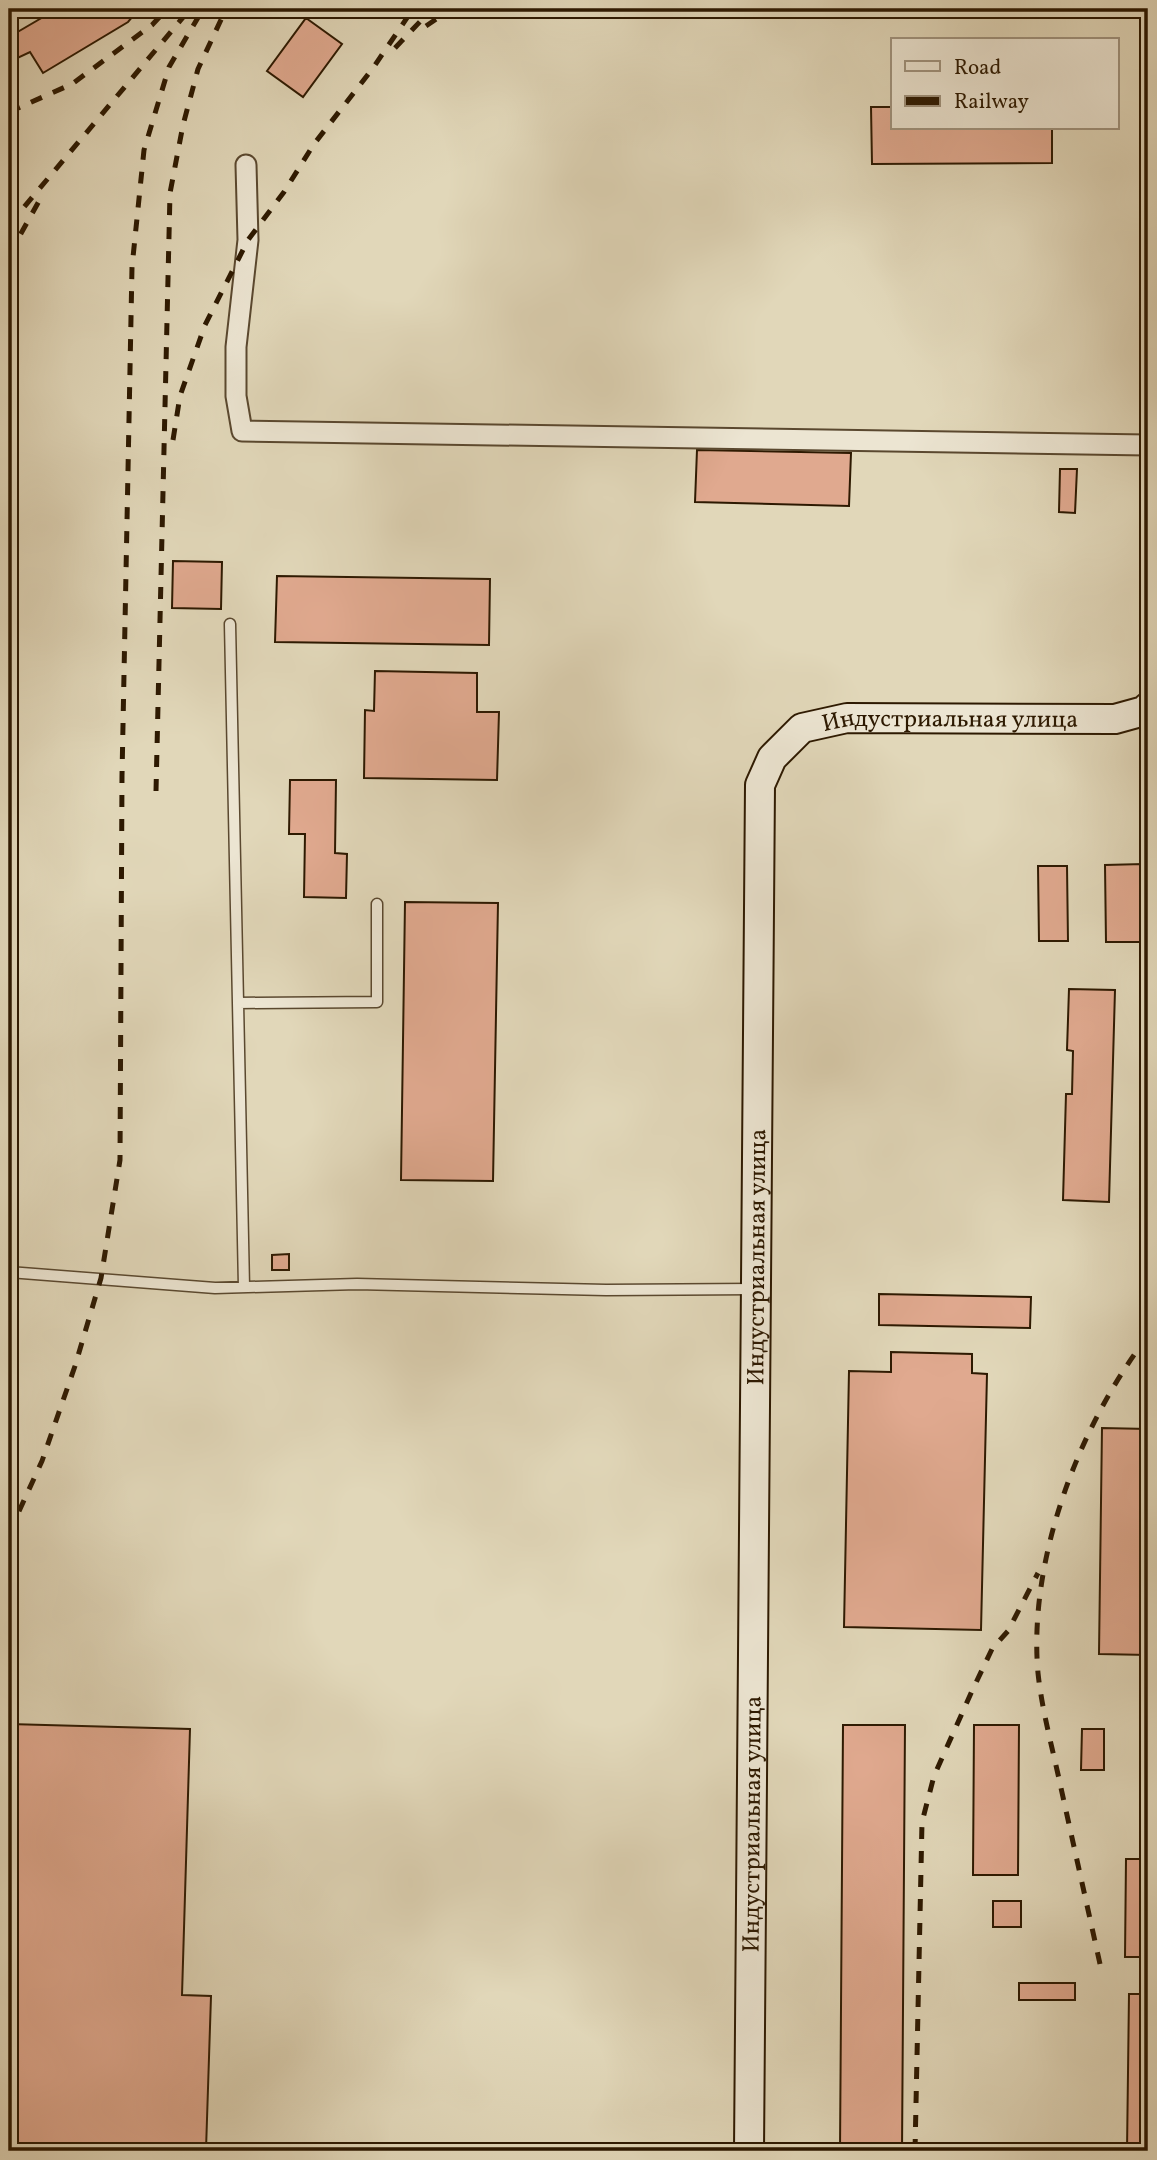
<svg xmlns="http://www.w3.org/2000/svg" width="1157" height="2160" viewBox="0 0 1157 2160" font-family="Vollkorn,serif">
	<rect width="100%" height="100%" fill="#e1d7b9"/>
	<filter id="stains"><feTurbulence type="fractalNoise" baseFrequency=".00286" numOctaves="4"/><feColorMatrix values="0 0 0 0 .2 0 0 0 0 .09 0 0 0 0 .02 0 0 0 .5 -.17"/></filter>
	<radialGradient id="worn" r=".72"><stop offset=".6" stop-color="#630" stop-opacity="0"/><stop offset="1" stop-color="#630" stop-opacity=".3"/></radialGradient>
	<path fill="#e0a98f" stroke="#2d1901" stroke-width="2" d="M57,9H139L128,22L43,73L30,52L9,62V37Z
		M306,18L342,44L303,97L267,71Z
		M871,107H893V128H1052V163L872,164Z
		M697,450L851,453L849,506L695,502Z
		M1060,469H1077L1075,513L1059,512Z
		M173,561L222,562L221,609L172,608Z
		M277,576L490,579L489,645L275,642Z
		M375,671L477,673V712H499L497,780L364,778L365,710L374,711Z
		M290,780H336L335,853L347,854L346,898L304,897L305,834H289Z
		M1143,864L1144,942H1106L1105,865Z
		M1038,866H1067L1068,941H1039Z
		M405,902L498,903L493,1181L401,1180Z
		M1069,989L1115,990L1109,1202L1063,1200L1066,1094H1072L1073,1051L1067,1050Z
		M289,1254V1270H272V1255Z
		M879,1294L1031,1297L1030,1328L879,1325Z
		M891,1352L972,1354V1373L987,1374L981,1630L844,1627L849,1371L891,1372Z
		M1102,1428L1148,1429V1655L1099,1654Z
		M9,1724L190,1729L182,1995L211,1996L206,2150L9,2151Z
		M843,1725H905L902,2151H840Z
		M974,1725H1019L1018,1875H973Z
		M1082,1729H1104V1770H1081Z
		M1126,1859H1148V1957H1125Z
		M993,1901H1021V1927H993Z
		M1019,1983H1075V2000H1019Z
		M1129,1994H1148V2151H1127Z"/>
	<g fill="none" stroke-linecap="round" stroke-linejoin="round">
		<defs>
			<path id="lane" d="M230,624L244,1287
				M238,1003L377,1002V904
				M9,1272L215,1288L357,1284L606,1290L755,1289"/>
			<path id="street" d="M246,165L248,240L236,347V396L242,431L1148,445"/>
			<g id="secondary">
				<path id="s1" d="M749,2151L760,785L772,758L802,728L847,718L1115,719L1144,711L1148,707"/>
			</g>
		</defs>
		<use href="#lane" stroke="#5a482f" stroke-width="13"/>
		<use href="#street" stroke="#5a482f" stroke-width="23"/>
		<use href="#secondary" stroke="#2d1901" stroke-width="32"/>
		<use href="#lane" stroke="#ece5d2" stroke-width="10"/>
		<use href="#street" stroke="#ece5d2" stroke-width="19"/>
		<use href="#secondary" stroke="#ece5d2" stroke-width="28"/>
		<path stroke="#2d1901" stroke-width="5" stroke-dasharray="12 12" stroke-linecap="butt" d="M426,26L451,9
			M395,48L432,9
			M9,112L72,84L152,25L167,9
			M9,225L190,9
			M9,255L43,194
			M173,440L180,396L205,325L248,240L284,192L314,144L373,68L413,9
			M156,791L170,193L183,125L198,69L226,9
			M9,1533L42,1461L75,1366L101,1278L120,1160L122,776L132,267L144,150L169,67L203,9
			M1100,1964C1087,1905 1074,1847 1061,1788C1053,1750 1042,1711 1038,1673C1028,1560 1079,1425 1148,1336
			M915,2151L922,1822L934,1776L972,1691L992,1649L1008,1631L1038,1573"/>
	</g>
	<g text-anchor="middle" stroke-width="5" stroke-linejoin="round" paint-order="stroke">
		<g font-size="24" fill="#2d1901" stroke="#ece5d2">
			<text dy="8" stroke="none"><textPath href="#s1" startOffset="1587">Индустриальная улица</textPath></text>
			<text dy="8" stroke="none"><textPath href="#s1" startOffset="894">Индустриальная улица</textPath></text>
			<text dy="8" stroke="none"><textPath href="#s1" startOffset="327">Индустриальная улица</textPath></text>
		</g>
	</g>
	<rect width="1157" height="2160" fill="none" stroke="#e1d7b9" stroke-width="35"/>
	<rect x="10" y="10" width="1136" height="2139" fill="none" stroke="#2d1901" stroke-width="3.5"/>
	<rect x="18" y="18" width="1122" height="2125" fill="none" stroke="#2d1901" stroke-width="2"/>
	<rect x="891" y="38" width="228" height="91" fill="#ece5d2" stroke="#a0937e" stroke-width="2"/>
	<rect x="905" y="61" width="35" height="10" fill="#ece5d2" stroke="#a0937e" stroke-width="2"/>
	<text x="954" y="74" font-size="21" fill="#2d1901">Road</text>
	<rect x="905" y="96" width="35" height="10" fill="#2d1901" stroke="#a0937e" stroke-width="2"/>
	<text x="954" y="108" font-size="21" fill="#2d1901">Railway</text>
	<rect width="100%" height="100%" filter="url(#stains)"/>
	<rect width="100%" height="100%" fill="url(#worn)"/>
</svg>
